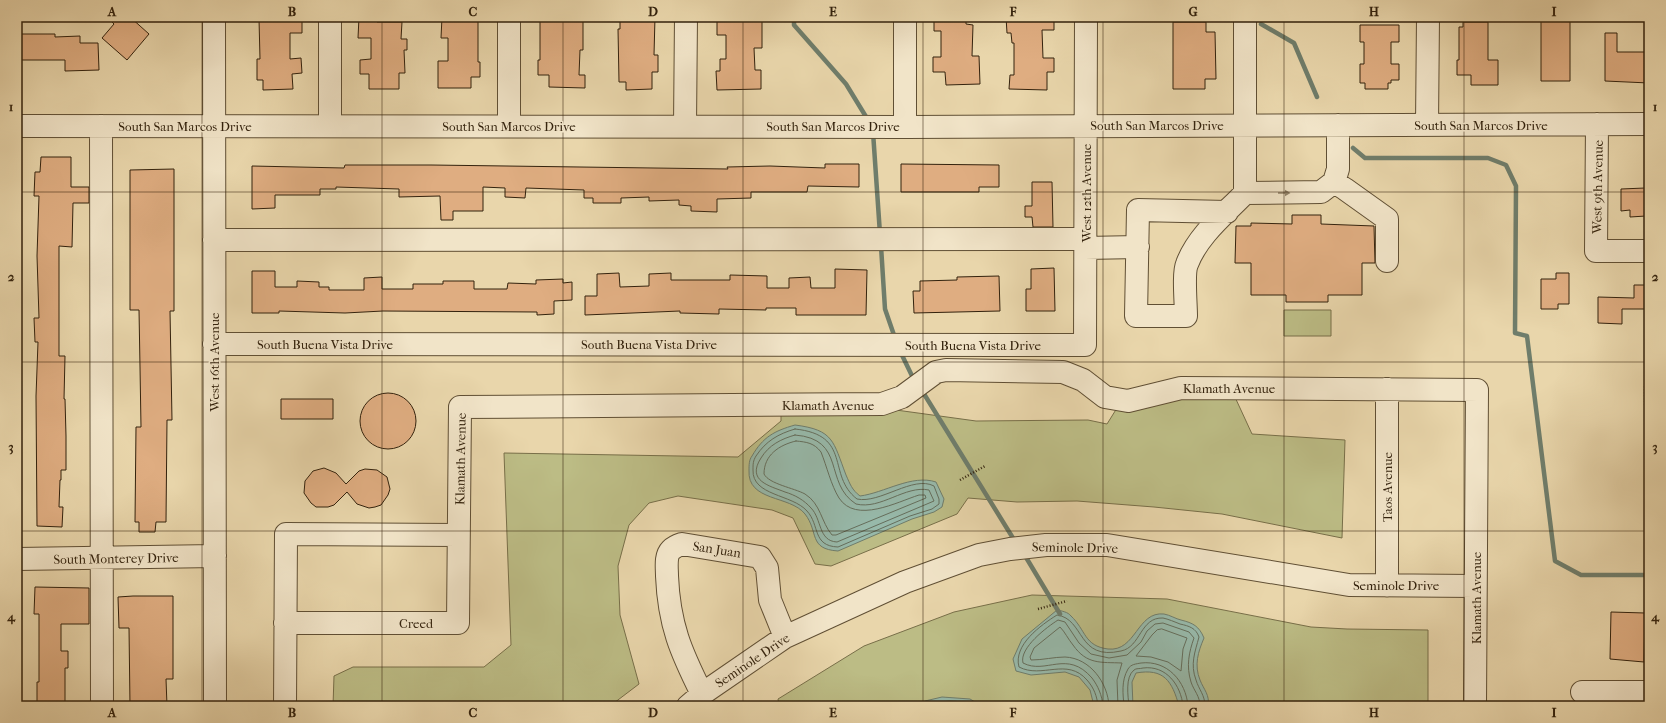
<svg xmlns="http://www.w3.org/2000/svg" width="1666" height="723" viewBox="0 0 1666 723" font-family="'IM FELL French Canon',serif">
	<rect width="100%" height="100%" fill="#e9d6ab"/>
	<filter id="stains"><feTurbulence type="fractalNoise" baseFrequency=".005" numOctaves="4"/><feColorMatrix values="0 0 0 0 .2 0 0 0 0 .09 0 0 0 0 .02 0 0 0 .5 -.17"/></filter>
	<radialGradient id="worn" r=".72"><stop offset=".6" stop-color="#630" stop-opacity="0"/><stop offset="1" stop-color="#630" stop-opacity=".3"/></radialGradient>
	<path fill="#bcbc85" stroke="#786f49" d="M1284,310H1331V336H1284Z
		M1234,395L1252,434L1345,440L1342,538L1222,514L1154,507L1077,501L1017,502L968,498L957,514L831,566L815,564L793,518L772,510L678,496L649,503L629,525L618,566L620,615L639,684L610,706H333L334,676L353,667H484L511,645L504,453L738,457L781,421V412L896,410L976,421L1088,420L1107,424L1117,408L1184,397Z
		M1032,595L1167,599L1311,627L1347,629L1428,630V706H779L778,699L864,646L954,612Z"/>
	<path fill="#97b9aa" stroke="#6f7d6b" d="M795,425C834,430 833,441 846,475C850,484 852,490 860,496C884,493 912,474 936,482L944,499L942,507L934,512L912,519L838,551C808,549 819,532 805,514C790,495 747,502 749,470C749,465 749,460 752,456C763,437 774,431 795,425Z
		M1057,610C1062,611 1068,612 1071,616C1086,630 1084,646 1108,649C1136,652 1137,611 1164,614C1170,615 1176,619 1181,620C1193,623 1199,626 1204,638C1198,652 1194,665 1200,680C1204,690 1210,695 1208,706H1179C1172,681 1164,668 1136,673L1132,682L1133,706H1094L1090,690L1079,677L1065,672L1031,675L1016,671L1013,659L1022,639Z
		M942,697L970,699L982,706H918L925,701Z"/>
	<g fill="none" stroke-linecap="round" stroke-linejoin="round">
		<path stroke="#656e5c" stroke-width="1" d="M795,429C853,435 826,475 857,499C880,504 913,475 934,486L939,499V504L932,509L910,516L838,547C812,546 820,525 807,511C792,494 752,496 753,470C753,464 753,461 756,456C766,441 778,434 795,429Z
			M795,435C847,439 823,483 856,504C881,510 905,485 929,490L934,501L837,542C818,541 822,519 811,508C804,500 795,495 785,492C770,486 746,481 761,458C769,445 781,439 795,435Z
			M796,441C807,442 814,443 821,452C827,467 831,485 839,498C856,524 897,502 919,495H925L926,498L836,535H832C821,522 821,504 805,494C794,488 769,484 764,474C764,455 779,445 796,441Z
			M1162,629L1187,638L1183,649L1181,671L1168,662L1151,657L1136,656L1152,635L1157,630Z
			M925,706C938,700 961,699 974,706
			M1098,706C1097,696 1094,688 1087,680C1067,657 1042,679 1019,667C1013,645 1041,625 1057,615C1085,619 1077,661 1121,651C1141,647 1140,617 1163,618C1168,619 1175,622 1180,624C1189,626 1196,628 1199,637C1195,652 1190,664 1196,680C1199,690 1205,695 1205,706
			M1103,706C1102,695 1098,686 1092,678C1067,649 1046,675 1023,663C1019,648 1047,627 1058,620L1065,622L1079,643L1091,654L1109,658L1127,655L1141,642L1147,631L1155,624L1163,623L1189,632L1194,638C1189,652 1186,666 1191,682C1194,691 1200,696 1200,706
			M1109,706C1108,683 1090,658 1065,657C1054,657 1043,660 1031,660L1030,657L1034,648L1060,627C1065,632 1068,639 1073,645C1087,665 1101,662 1122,663L1117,680L1118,706
			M1124,706C1123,694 1121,681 1128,669C1131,664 1136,664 1141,663C1167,660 1186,681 1188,706
			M1129,706C1128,696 1125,677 1134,670C1136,668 1140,669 1143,668C1166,665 1181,685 1183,706"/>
		<path stroke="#6f7d6b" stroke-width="4.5" d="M794,17V25L846,84L868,120
			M1261,24L1294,43L1317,97
			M873,132L880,234
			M1353,148L1365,158H1488L1506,165L1516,186L1515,333L1527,336L1555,561L1581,575H1649
			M881,246L885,309L895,338
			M900,351L914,380
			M921,389L1016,543
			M1024,554L1060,614"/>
	</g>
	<path fill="#dfad81" stroke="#33220d" d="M107,17H130L149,34L127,60L102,38L114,24Z
		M359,17H377V22H402L401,39H407V50H404L405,73H399V89H369V74H360V60L371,59V38H358Z
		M442,17H478V62H480V77H471V88H438V61H448V38H441Z
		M620,17H655L654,55H658V72H652V89L626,90V82H619L618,29H620Z
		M717,17H762V48H754L755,70H761V89L717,90L716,71H720V59H726V35H717Z
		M934,17H966V24L973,25L972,56H979L980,84L946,85L945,72H933V57H941V31H934Z
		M1006,17H1054V30H1042L1043,58H1054V72H1047V90L1009,89L1010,75H1014V43H1012L1011,33H1007Z
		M1541,17H1570V81H1541Z
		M302,18V33H290V59L301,58L302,73L292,74L293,89L263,90V80H257V59H260L259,19Z
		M540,18H583V50H580L579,75H585V88L549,87V75H538V60H540Z
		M1173,22H1206V32H1215L1216,79H1205V89H1173Z
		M1463,22H1488V60H1498V85H1471V75H1457V60H1459V27H1463Z
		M1360,25H1399V42H1391V64H1399V80H1391V83H1388V89H1365V83H1360V64H1364V42H1360Z
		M1605,33H1617V52H1649V83L1605,81Z
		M21,34H55V37L80,36V43H98L99,70L65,71V60H20Z
		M41,157H71V187H89V203H73L72,247L59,246V356H65L64,399H65L66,436V470H61V480H60L59,507H63L62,527L37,526L36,396L38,342H35L34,318H39L37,256L39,196H34L35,172H40Z
		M825,164H859V187L808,186L807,192H751V198L717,199V212L691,211V206L679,205V200L649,201V197L621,198V203H593V198H584V190L526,188L525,198L505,197V188L483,187V211H453V220H441L440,196L399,197V189L336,187V189H320V195H275V208L252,209V166L344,168L345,165H431L728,169L727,167L770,166L825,168Z
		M901,164L999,165V187H979V192H901Z
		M174,169V311H170L172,420H167L166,522H156L155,532H139V522H135L136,427H141L140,367L139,310H130V170Z
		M1032,182H1052L1053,227H1033L1032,217H1025V206H1032Z
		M1645,188L1646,216L1630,217V210L1621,211V189Z
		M1292,215H1321V224L1374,226L1375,263H1362V295H1328V302H1286V295H1251V263H1235L1236,226H1251V223L1292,224Z
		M1054,268L1055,311H1026V289H1031V269Z
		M835,269L867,270L866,315H796V308H766V310L719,309V314L680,313V311L585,315V296H597V274L619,273L620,287L649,286V274L671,273V280H730V275L767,276V288H789V278L810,277L811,288H835Z
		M252,271H275V287H297V281L319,282V287H329V290H364V278L382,277V289H413V284H443V281H474V289H507L508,283L536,284V280L563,279V283L572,282V300L554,301V314L537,315V312L383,311L345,313L279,311V313H252Z
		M1556,273H1569V304H1558V309H1541V279H1556Z
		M999,276L1000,311L914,313L913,291H920V281L957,280V277Z
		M1634,285H1649V309H1622V324L1598,323V297L1634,298Z
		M360 421a28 28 0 1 1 56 0a28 28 0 1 1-56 0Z
		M281,399H333V419H281Z
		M324,468L336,473L346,484L359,471L365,469L377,470L387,477L390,489L388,495L381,505L375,507L369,508L357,504L347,492L334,505L328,507H316L311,503L304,493L305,481L313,471Z
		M35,587L89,588V624H61V651H68V668H65V706H37V682H39V614H34Z
		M133,596H173V679H166L167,706H130L129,628H119L118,597Z
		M1611,612L1645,613L1644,662L1610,659Z"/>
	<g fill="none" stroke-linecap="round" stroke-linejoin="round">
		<defs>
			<path id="minor" d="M214,17L215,706
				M330,17V126
				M509,17V125
				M1597,124L1596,251H1649
				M685,125L686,17
				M1427,125L1428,17
				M17,126L905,127L1649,124
				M101,126L102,706
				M905,127V17
				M1334,182L1345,189L1387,219V261
				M1245,193L1321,192L1334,182L1338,169V125
				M1227,212L1138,210L1136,316H1186C1186,304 1183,273 1187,264C1198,235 1225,214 1245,193V17
				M214,240L1085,239
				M1085,248L1138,247
				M214,344L1085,345L1086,17
				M17,559L215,556
				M1387,586V389
				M285,623H458L460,407L882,404L902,397L936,372L946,370L1063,372L1083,380L1105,397L1128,401L1181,388L1477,390L1475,706
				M1582,692H1649
				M702,694C681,652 669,625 667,576C667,568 665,556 671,550C674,547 679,545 682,544L760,557L767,568L770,600L785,637
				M285,706L286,534L458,535
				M688,706L702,694L785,637L905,582L979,555L1010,549L1046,545H1107L1349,585L1475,586"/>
		</defs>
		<use href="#minor" stroke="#604f34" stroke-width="24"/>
		<path stroke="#33220d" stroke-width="2.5" stroke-dasharray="1 2" stroke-linecap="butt" d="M1649,378L1645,387L1646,482L1649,487
			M960,480L985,466
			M1038,609L1067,601"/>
		<use href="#minor" stroke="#f1e4c8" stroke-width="22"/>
	</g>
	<defs><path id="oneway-solid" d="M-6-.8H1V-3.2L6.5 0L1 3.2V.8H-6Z"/></defs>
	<use fill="#92836a" href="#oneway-solid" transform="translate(1284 193)"/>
	<path fill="none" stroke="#33220d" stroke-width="1" stroke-opacity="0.55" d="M202,17V706M382,17V706M563,17V706M743,17V706M923,17V706M1103,17V706M1284,17V706M1464,17V706M17,192H1649M17,362H1649M17,531H1649"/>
	<g text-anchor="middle" stroke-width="3" stroke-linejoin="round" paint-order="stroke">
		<g font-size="13" fill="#33220d" stroke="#f1e4c8">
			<text x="1157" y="130">South San Marcos Drive</text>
			<text x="1481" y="130">South San Marcos Drive</text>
			<text x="185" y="131">South San Marcos Drive</text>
			<text x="509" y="131">South San Marcos Drive</text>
			<text x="833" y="131">South San Marcos Drive</text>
			<text transform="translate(1597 187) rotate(-89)" y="5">West 9th Avenue</text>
			<text transform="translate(1086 193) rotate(-90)" y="5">West 12th Avenue</text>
			<text x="325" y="349">South Buena Vista Drive</text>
			<text x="649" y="349">South Buena Vista Drive</text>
			<text x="973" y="350">South Buena Vista Drive</text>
			<text transform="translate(214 362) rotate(-90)" y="5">West 16th Avenue</text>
			<text x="1229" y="393">Klamath Avenue</text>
			<text x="828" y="410">Klamath Avenue</text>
			<text transform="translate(460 459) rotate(-89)" y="5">Klamath Avenue</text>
			<text transform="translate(1387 487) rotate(-90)" y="5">Taos Avenue</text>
			<text transform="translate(1075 547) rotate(1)" y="5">Seminole Drive</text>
			<text transform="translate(717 549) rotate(9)" y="5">San Juan</text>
			<text transform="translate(116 558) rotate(-1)" y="5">South Monterey Drive</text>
			<text x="1396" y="590">Seminole Drive</text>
			<text transform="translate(1476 598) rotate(-90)" y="5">Klamath Avenue</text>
			<text x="416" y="628">Creed</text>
			<text transform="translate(752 660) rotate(-34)" y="5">Seminole Drive</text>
		</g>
	</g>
	<rect width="1666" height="723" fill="none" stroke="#e9d6ab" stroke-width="44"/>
	<rect x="22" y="22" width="1622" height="679" fill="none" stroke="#33220d" stroke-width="1.5"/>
	<g font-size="13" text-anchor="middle" font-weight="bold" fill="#33220d">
		<text x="112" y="16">A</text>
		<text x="292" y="16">B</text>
		<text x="473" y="16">C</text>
		<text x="653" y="16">D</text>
		<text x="833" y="16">E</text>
		<text x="1013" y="16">F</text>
		<text x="1193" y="16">G</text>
		<text x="1374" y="16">H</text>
		<text x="1554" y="16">I</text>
		<text x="11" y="111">1</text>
		<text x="1655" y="111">1</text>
		<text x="11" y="281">2</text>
		<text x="1655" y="281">2</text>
		<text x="11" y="451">3</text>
		<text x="1655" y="451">3</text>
		<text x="11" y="621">4</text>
		<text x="1655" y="621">4</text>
		<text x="112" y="717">A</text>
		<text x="292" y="717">B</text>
		<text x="473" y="717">C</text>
		<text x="653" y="717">D</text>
		<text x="833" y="717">E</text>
		<text x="1013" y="717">F</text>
		<text x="1193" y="717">G</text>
		<text x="1374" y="717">H</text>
		<text x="1554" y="717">I</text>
	</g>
	<rect width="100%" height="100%" filter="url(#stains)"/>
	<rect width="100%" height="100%" fill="url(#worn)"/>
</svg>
